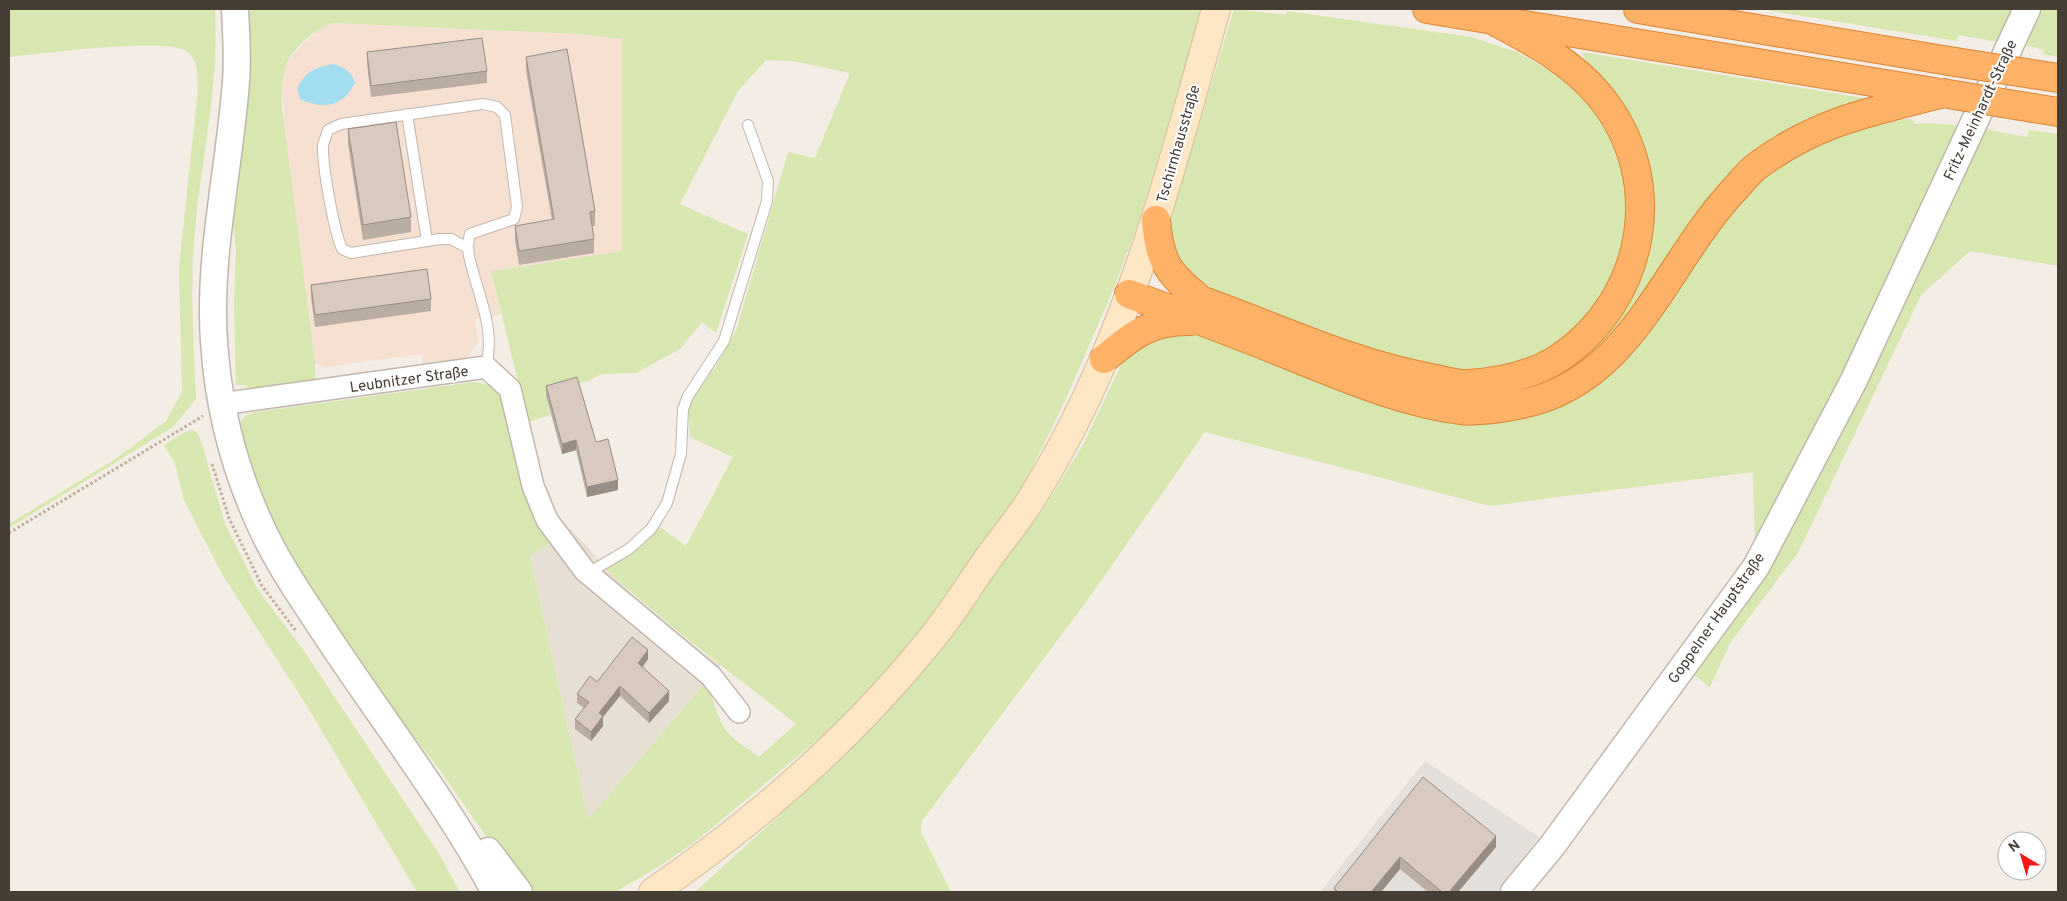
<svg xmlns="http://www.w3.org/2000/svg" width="2067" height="901" viewBox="0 0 2067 901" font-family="Overpass,sans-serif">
	<rect width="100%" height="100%" fill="#f3ede6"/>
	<path fill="#e7ded4" d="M571,530L635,597L704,654L721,664L588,819L530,555Z"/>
	<path fill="#f5e0d1" d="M333,23L578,34L622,39V251L491,271L501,315L475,319L478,342L469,356L461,361L424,366L421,354L325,367L315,363L286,146L282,86L284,70L292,55L320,28Z"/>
	<path fill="#e5dfdb" d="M1425,761L1539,837L1498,892H1320Z"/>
	<path fill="#d7e7af" d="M9,9H215C220,93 197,175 193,259C191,305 194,352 196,399L173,427L9,528V524L117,458L166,421L182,392L179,267L198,89C197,75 199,59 186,51C165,37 40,54 9,57Z
		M247,9H1203L1139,221L1114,288L1064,403L1018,497L921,634L875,687L822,736L695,842L660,866L615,892H530L520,885L440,770L379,692L294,563L258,491L238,425L245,416L256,412L474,382L490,385L500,395L529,508L551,542L530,556L588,819L705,683C714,696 715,712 723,726C731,740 748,748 759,757L796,724C732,672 665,625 605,568L639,548L660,527L686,546L733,457L690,437L688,403L717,365L737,328L788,152L815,158L850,73L792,61L766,60L738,91L680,204L748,234L716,333L702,322L680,349L636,373L602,374L588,381L545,393L550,415L528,422L491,271L622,251V39L578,34L333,23C313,30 289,50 284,72C281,84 282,96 282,108L315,363V382L249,392L247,385H236L234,304L236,249L230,201Z
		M1234,9L1286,15L1287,11L1471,37L1517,52L1574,85L1608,127L1622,160L1631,217L1610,292L1582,326L1552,350L1500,371L1433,373L1193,285L1168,242L1170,221Z
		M1760,9H2021L2005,43L1958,35L1957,41Z
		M2038,9H2058V57L2043,54L2044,50L2025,45L2027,32Z
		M1582,52L1870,99L1807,124L1655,286L1588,365L1500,402L1396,384L1562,368L1651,221Z
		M1912,119L1915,124L1927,123L1965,126L1828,408L1755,547L1753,472L1490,506L1205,432L1086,602L922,821L921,832L951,892H695L837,763L936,650L1042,511L1083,445L1123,361L1139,342L1178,327L1382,401H1556L1764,173L1814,140L1882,120Z
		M1984,129L2027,137L2029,130L2058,134V266L1970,251L1921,295L1799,551L1730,643L1710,687L1691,673Z
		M192,430L197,432L202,444L225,524L258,590L302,648L439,854L460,892H417L307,706L222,574L184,500L175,464L164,445L183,433Z"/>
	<path fill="#a2ddf0" d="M334,64C345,68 351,71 355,83C342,107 324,110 300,99L297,89C305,72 315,67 334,64Z"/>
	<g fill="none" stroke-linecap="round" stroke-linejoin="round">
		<defs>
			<path id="service" d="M407,114L427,241
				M466,247L451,239H440L351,253L342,249C334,231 322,165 323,145C324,140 327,135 328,130L341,124L483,104L497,107L505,115L517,207L514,219L470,234C465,250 471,263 475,279C484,308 494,337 486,367
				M588,573L629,549L651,529L667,503L681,454L683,409L688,396L724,341L767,201L768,181L748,125"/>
			<path id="minor" d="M221,404L486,367L510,389L533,486L547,520L585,571L711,676L739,712"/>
			<path id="tertiary" d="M235,9C236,33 238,57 236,81C230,167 208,254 214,341C218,404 233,465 259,522C276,561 300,595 323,630C380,717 446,801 495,892
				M488,851L519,892
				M1514,892L1552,846L1756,567L1854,380L2027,9"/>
			<path id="secondary" d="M653,892C755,822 850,739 928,643C949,618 966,590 985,563C1000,541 1018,521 1032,498C1060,453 1084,406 1104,359C1152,246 1183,127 1216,9"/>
			<path id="motorway" d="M1427,9L1934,92
				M1638,9L1955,62
				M2039,75L2058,78
				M2033,108L2058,112
				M1156,220C1160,264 1168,273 1201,300
				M1129,294C1183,314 1237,334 1291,356C1346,378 1401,402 1460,410C1481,412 1503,408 1522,404C1633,381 1665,263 1734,190C1741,182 1748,173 1757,166C1817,121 1873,111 1944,93
				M1186,295C1266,322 1348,363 1431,378C1443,380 1456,385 1468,384C1499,382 1533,375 1559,358C1647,299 1668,178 1599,95C1569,59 1527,39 1487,17
				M1104,359C1134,334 1151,320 1191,321"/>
		</defs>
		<use href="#service" stroke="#c1b6ac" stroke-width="12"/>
		<use href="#minor" stroke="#c1b6ac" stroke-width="24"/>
		<use href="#tertiary" stroke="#c1b6ac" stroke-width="29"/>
		<use href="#secondary" stroke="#d6bb98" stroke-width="30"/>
		<use href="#motorway" stroke="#dd8436" stroke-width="30"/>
		<path stroke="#c0ac9a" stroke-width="3" stroke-dasharray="2.5 2.5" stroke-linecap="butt" d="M212,464L229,518L262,586L296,631
			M9,533L203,416"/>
		<use href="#service" stroke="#fff" stroke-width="10"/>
		<use href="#minor" stroke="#fff" stroke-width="21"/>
		<use href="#tertiary" stroke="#fff" stroke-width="26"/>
		<use href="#secondary" stroke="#fee7c5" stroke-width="28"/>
		<use href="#motorway" stroke="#fdb267" stroke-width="28"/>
		<defs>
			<path id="motorway-bridge" d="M1955,62L2039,75
				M1948,94L2033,108"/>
		</defs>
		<use href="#motorway-bridge" stroke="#dd8436" stroke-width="30" stroke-linecap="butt"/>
		<use href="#motorway-bridge" stroke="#fdb267" stroke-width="28"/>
	</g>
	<path fill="#baaea3" d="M367,52L487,71V83L371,97L367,64Z
		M526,57L595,211V226H592L594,239V253L519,265L515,240V226L552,220L526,71Z
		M348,129L411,217V232L363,240L348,144Z
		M311,285L431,299V311L315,327L311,297Z
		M546,386L596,442L618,490L587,497L576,450L562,454L546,396Z
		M648,659L643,667L669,701L649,723L620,696L603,717V726L591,741L575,729V719L584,708L577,703V694L597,682Z
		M1423,777L1496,847L1458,892H1428L1400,869L1381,892H1334V888Z"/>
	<path fill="#978d85" d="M576,440V450L562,454V444Z
		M618,480V490L587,497V487Z
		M648,650V659L638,672V663Z
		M620,686V696L603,717V726L591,741V732L599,713Z
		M669,691V701L649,723V713Z
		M1496,836V847L1458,892H1449Z
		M1400,857V869L1381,892H1371Z"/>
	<path fill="#d8cabe" stroke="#978d85" d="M482,38L487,71L371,86L367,52Z
		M567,49L595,211L590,212L594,239L519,251L515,226L554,219L526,57Z
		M396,122L411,217L363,225L348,129Z
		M427,269L431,299L315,315L311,285Z
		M577,377L596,442L608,439L618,480L587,487L576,440L562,444L546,386Z
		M632,637L648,650L638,663L669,691L649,713L620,686L599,713L603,716L591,732L575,719L589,702L577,694L590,676L597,682Z
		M1423,777L1496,836L1449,892H1442L1400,857L1371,892H1338L1334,888Z"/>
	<g text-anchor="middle" stroke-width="4" stroke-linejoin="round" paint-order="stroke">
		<g font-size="15" fill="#463d35" stroke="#fff">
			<text transform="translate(1980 110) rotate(-65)" y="5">Fritz-Meinhardt-Straße</text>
			<text transform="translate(1178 144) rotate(-74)" y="5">Tschirnhausstraße</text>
			<text transform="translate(409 379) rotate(-8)" y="5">Leubnitzer Straße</text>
			<text transform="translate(1716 618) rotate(-55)" y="5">Goppelner Hauptstraße</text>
		</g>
	</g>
	<rect width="2067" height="901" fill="none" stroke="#463d35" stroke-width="20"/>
	<g transform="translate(2022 856) rotate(322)"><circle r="24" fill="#ffffff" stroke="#b5b1ae"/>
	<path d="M0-4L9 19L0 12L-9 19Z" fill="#f9171a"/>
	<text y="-8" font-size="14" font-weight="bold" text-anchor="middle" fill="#463d35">N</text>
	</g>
</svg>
